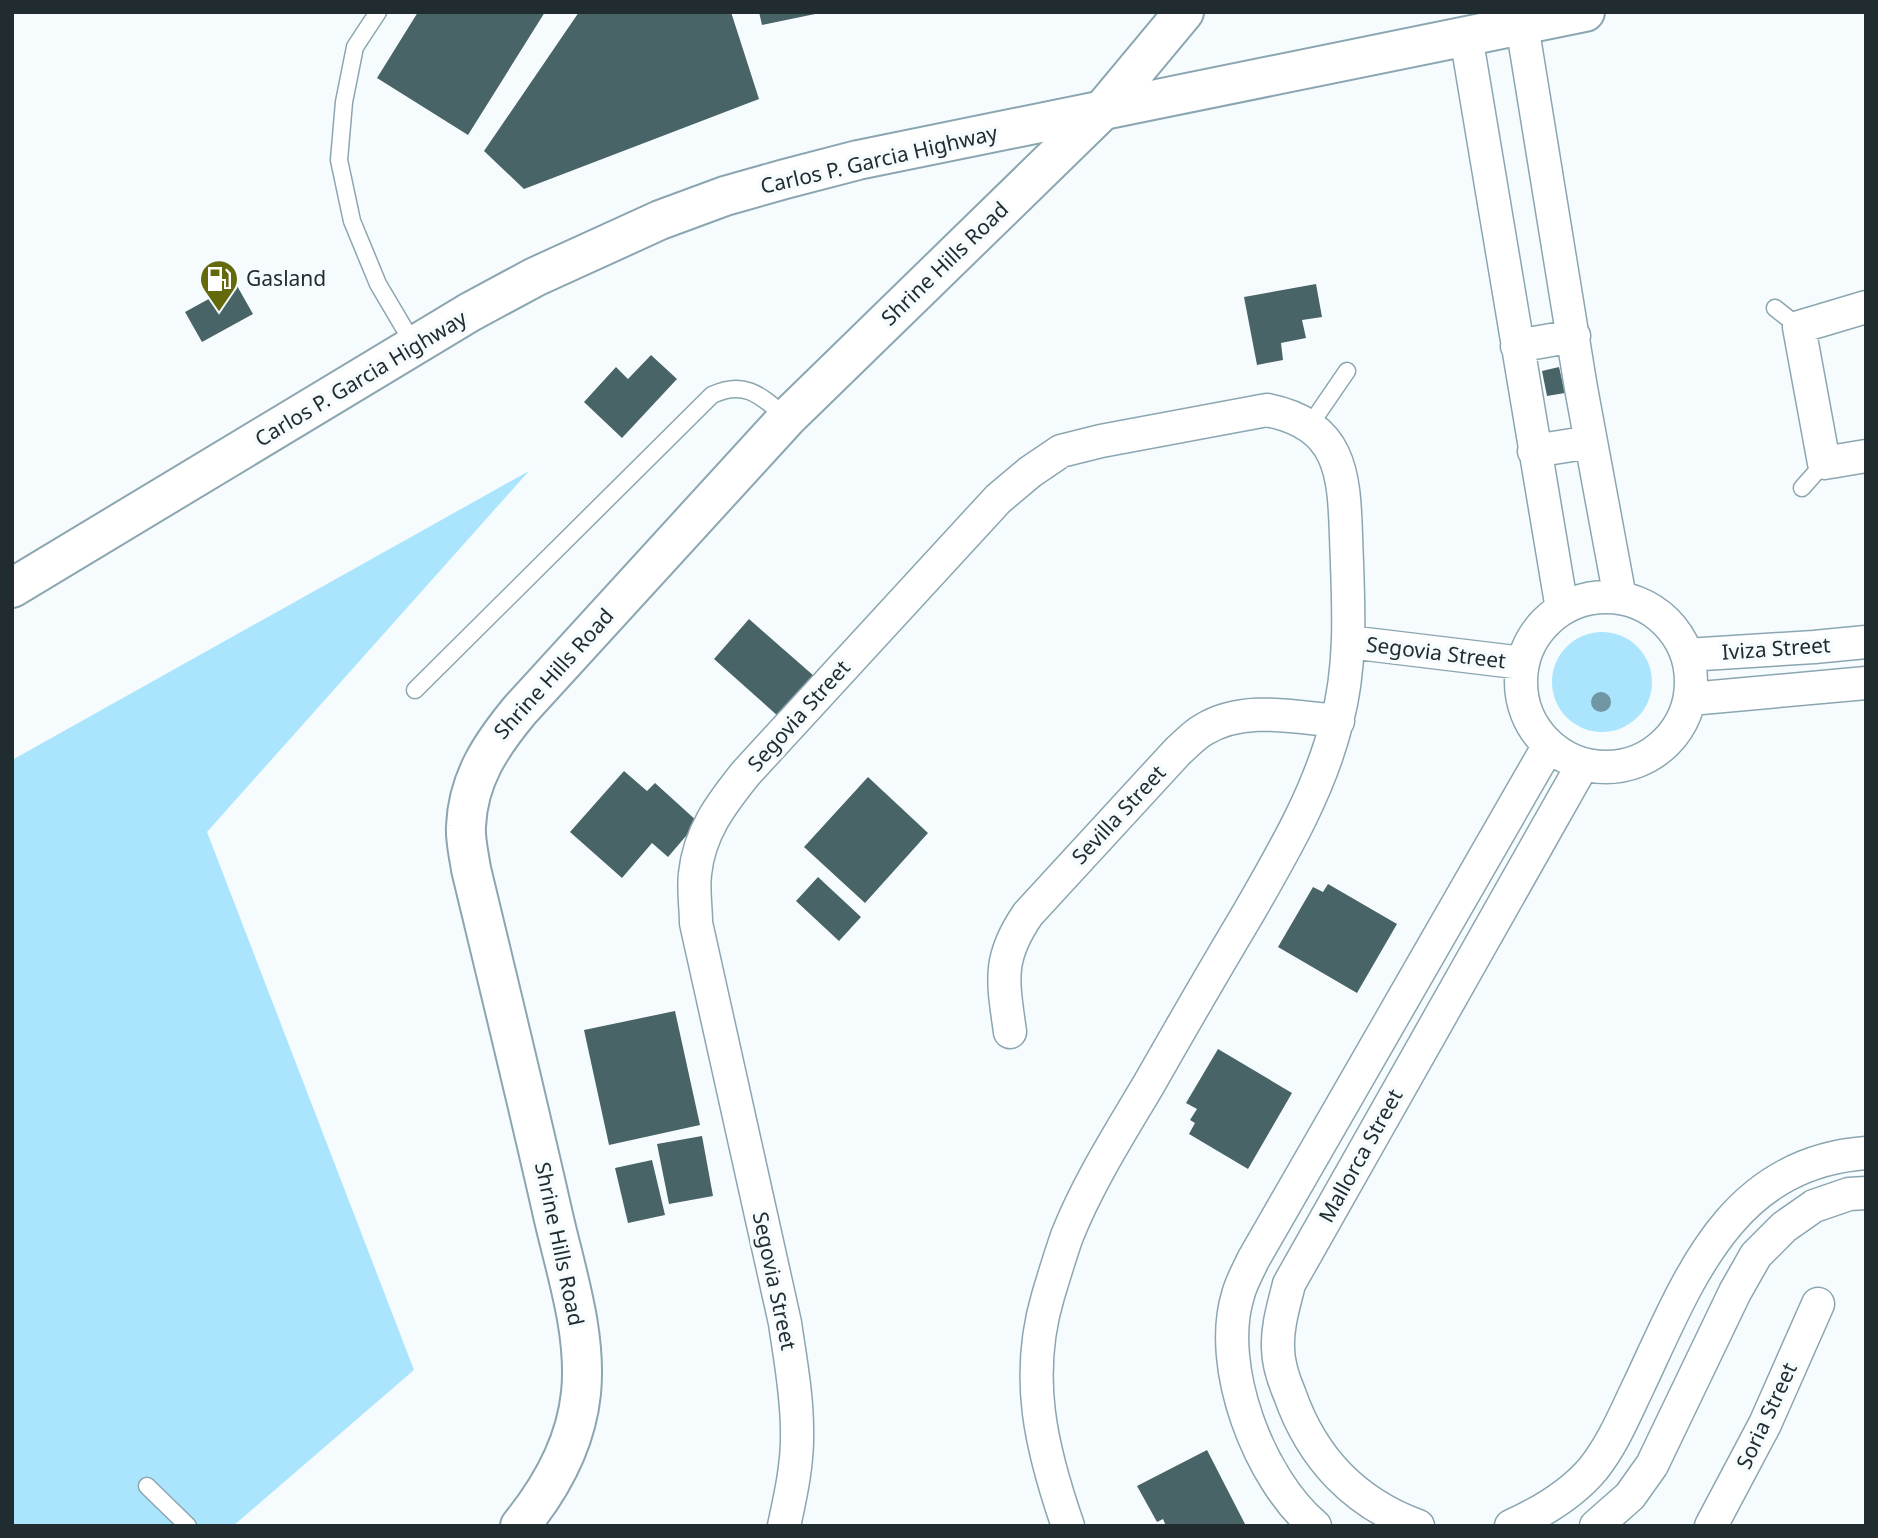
<svg xmlns="http://www.w3.org/2000/svg" width="1878" height="1538" viewBox="0 0 1878 1538" font-family="'Noto Sans',sans-serif">
	<rect width="100%" height="100%" fill="#f6fcfe"/>
	<path fill="#aae5fd" d="M529,471L207,832L414,1370L233,1526H12V760Z
		M1552 682a50 50 0 1 1 100 0a50 50 0 1 1-100 0Z"/>
	<path fill="#486467" d="M418,12H545L468,135L377,78Z
		M579,12H731L759,99L524,189L484,151Z
		M759,12H820V13L762,25Z
		M236,284L253,314L202,342L185,312Z
		M1316,284L1322,317L1302,320L1306,338L1281,343L1283,360L1257,365L1244,297Z
		M651,355L677,379L622,438L584,402L616,367L628,379Z
		M1559,367L1565,393L1547,396L1542,371Z
		M749,619L814,676L779,717L714,659Z
		M624,771L647,791L655,783L698,822L668,857L652,843L622,878L570,832Z
		M868,777L928,833L865,903L804,847Z
		M818,877L861,917L839,941L796,901Z
		M1328,884L1397,924L1357,993L1278,947L1313,887L1323,892Z
		M675,1011L700,1125L609,1145L584,1030Z
		M1218,1049L1292,1093L1248,1169L1189,1134L1195,1123L1190,1120L1197,1109L1186,1103Z
		M702,1136L713,1196L669,1204L657,1144Z
		M652,1160L665,1215L628,1223L615,1168Z
		M1207,1450L1246,1526H1166L1163,1519L1157,1522L1137,1486Z"/>
	<g fill="none" stroke-linecap="round" stroke-linejoin="round">
		<defs>
			<path id="service" d="M378,12L355,47L344,102L339,160L352,221L378,284L414,345
				M1775,308L1799,327
				M1310,425L1347,371
				M1802,488L1824,463
				M415,690L712,395C746,379 762,397 787,418
				M147,1486L188,1526"/>
			<path id="minor" d="M1522,25L1581,388L1620,598
				M1466,36L1562,609
				M1866,307L1799,327L1824,463L1866,456
				M1517,346L1574,336
				M1534,451L1591,442
				M1521 682a85 85 0 1 1 170 0a85 85 0 1 1-170 0Z
				M1349,642L1523,663
				M1687,655L1814,647L1866,642
				M1690,699L1866,683
				M1010,1032C1003,981 997,959 1028,914L1178,751C1186,744 1194,735 1203,730C1243,705 1294,717 1338,721
				M784,1526C791,1494 798,1462 797,1430C797,1394 790,1358 785,1323L696,923C696,907 693,890 695,874C699,833 721,804 746,773L998,499L1030,472L1061,451L1101,441L1267,410C1341,425 1344,472 1346,536C1348,598 1353,661 1337,721C1320,790 1284,851 1249,912C1215,969 1182,1026 1149,1084C1120,1133 1088,1183 1067,1236C1060,1256 1054,1276 1048,1296C1024,1377 1041,1448 1068,1526
				M1315,1526C1259,1479 1216,1366 1238,1295C1241,1283 1248,1271 1253,1260L1549,745
				M1418,1526C1355,1503 1312,1458 1290,1395C1284,1381 1278,1363 1278,1348C1277,1326 1284,1305 1289,1284L1583,764
				M1511,1526C1542,1512 1571,1495 1593,1469C1613,1444 1625,1414 1639,1385C1689,1279 1730,1163 1866,1153
				M1596,1526L1630,1496L1652,1465L1735,1292L1756,1255L1784,1227L1814,1206L1849,1194L1866,1193
				M1711,1526L1765,1424L1818,1304"/>
			<path id="tertiary" d="M520,1526C551,1488 576,1442 581,1393C587,1334 566,1272 553,1215C527,1100 499,985 471,869C469,855 465,840 466,826C468,779 491,745 520,710L787,418L1100,113L1184,12"/>
			<path id="trunk" d="M12,588L470,312L535,277L660,220L725,196L785,179L858,160L1585,12"/>
		</defs>
		<use href="#service" stroke="#8ba6b1" stroke-width="19"/>
		<use href="#minor" stroke="#8ba6b1" stroke-width="35"/>
		<use href="#tertiary" stroke="#8ba6b1" stroke-width="42"/>
		<use href="#trunk" stroke="#8ba6b1" stroke-width="42"/>
		<use href="#service" stroke="#fff" stroke-width="16"/>
		<use href="#minor" stroke="#fff" stroke-width="32"/>
		<use href="#tertiary" stroke="#fff" stroke-width="38"/>
		<use href="#trunk" stroke="#fff" stroke-width="38"/>
	</g>
	<circle fill="#6f96a2" cx="1601" cy="702" r="10"/>
	<defs>
		<symbol id="fuel-pin" viewBox="-11 -11 22 30"><path d="M0 17L-7.5 6A9.5 9.5 0 1 1 7.5 6Z" fill="#646a0c" stroke="#f6fcfe"/><path d="M-5.5-6h7V0h2V4h1.3V-2.5L3-4.5l.8-.8L6-3V5H2.5V1h-1V6h-7ZM-4.2-4.7v3.2H.2V-4.7Z" fill="#fff"/></symbol>
	</defs>
	<g fill-rule="evenodd">
		<use href="#fuel-pin" x="197" y="257" width="44" height="60"/>
	</g>
	<g text-anchor="middle" stroke-width="7" stroke-linejoin="round" paint-order="stroke">
		<g font-size="21" fill="#212c30" stroke="#f6fcfe">
			<text transform="translate(879 160) rotate(-13)" y="7">Carlos P. Garcia Highway</text>
			<text transform="translate(945 264) rotate(-44)" y="7">Shrine Hills Road</text>
			<text transform="translate(361 379) rotate(-31)" y="7">Carlos P. Garcia Highway</text>
			<text transform="translate(1776 649) rotate(-4)" y="7">Iviza Street</text>
			<text transform="translate(1436 653) rotate(7)" y="7">Segovia Street</text>
			<text transform="translate(554 674) rotate(-48)" y="7">Shrine Hills Road</text>
			<text transform="translate(799 716) rotate(-48)" y="7">Segovia Street</text>
			<text transform="translate(1119 815) rotate(-47)" y="7">Sevilla Street</text>
			<text transform="translate(1361 1156) rotate(-61)" y="7">Mallorca Street</text>
			<text transform="translate(559 1244) rotate(78)" y="7">Shrine Hills Road</text>
			<text transform="translate(774 1281) rotate(78)" y="7">Segovia Street</text>
			<text transform="translate(1767 1416) rotate(-65)" y="7">Soria Street</text>
		</g>
		<g font-size="21" fill="#212c30" stroke="#f6fcfe" text-anchor="start">
			<text x="246" y="286">Gasland</text>
		</g>
	</g>
	<rect width="1878" height="1538" fill="none" stroke="#212c30" stroke-width="28"/>
</svg>
